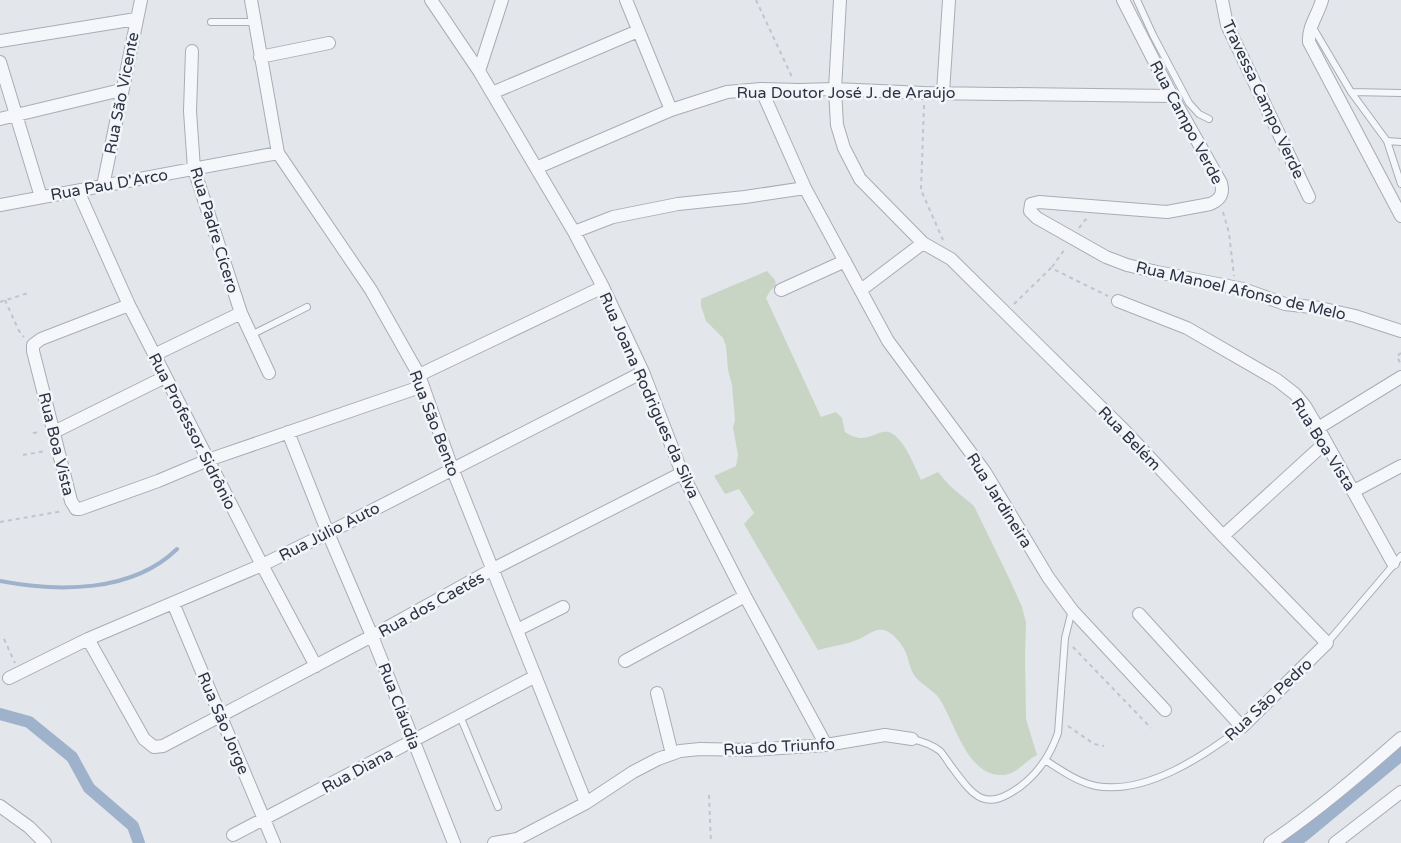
<svg xmlns="http://www.w3.org/2000/svg" width="1401" height="843" viewBox="0 0 1401 843" font-family="'Varela Round',sans-serif">
	<rect width="100%" height="100%" fill="#e3e6eb"/>
	<path fill="#c8d5c5" d="M767,271L775,280L776,286L770,291L766,298L821,417L836,412L842,418L845,432C849,435 854,437 859,438C877,439 885,421 901,442C910,453 915,468 921,480L938,472L950,486L974,506L1009,578L1022,607L1026,623L1025,655L1026,719L1037,755C1026,760 1017,774 1004,775C967,778 955,722 939,698C932,689 920,684 914,675C910,669 909,660 906,653C903,645 892,631 883,630C875,628 866,636 859,639C847,645 831,646 818,650L744,524L754,513L739,489L725,494L714,476L736,466L738,455L733,428L735,420L732,385L728,370L726,346L723,338L706,321L701,306V299Z"/>
	<path fill="#9fb2cb" d="M1401,741V763L1308,840L1304,843H1275Z"/>
	<g fill="none" stroke-linecap="round" stroke-linejoin="round">
		<path stroke="#9fb2cb" stroke-width="4" d="M0,581C58,592 132,593 177,549"/>
		<path stroke="#9fb2cb" stroke-width="12" d="M0,714L29,722L72,757L89,788L133,826L139,843"/>
		<defs>
			<path id="service" d="M1137,0L1153,35L1189,103L1199,114L1209,119
				M211,22H254
				M1312,26L1351,92L1387,141L1401,184
				M1351,92L1401,93
				M1387,141L1401,142
				M251,335L307,307
				M1327,643L1401,556
				M460,716L498,807
				M912,739C921,741 931,744 940,751C944,755 948,762 951,766C974,797 985,813 1021,786C1038,773 1051,753 1058,733L1065,638L1072,610
				M1045,760C1061,770 1077,782 1096,786C1146,795 1204,756 1242,727"/>
			<path id="minor" d="M251,0L278,153L371,290L419,375L452,468L586,803
				M431,0L479,71L574,232L603,287L643,372L682,473L745,596L826,745
				M626,0L671,110
				M840,0L835,89L837,125L844,148L860,179L923,243L951,259L1125,431L1223,536L1327,643L1242,727L1139,614
				M1123,0L1172,96L1221,183C1224,194 1220,200 1210,204L1167,212L1039,202L1031,204L1030,211L1037,218L1106,257L1127,265L1157,272L1243,289L1285,304L1320,308L1355,316L1401,331
				M1222,0L1227,25L1309,197
				M1322,0C1318,15 1308,26 1309,42L1401,216
				M0,41L136,19
				M192,51L190,111L194,169L241,313L269,373
				M260,57L329,43
				M0,62L41,197
				M479,71L502,0
				M761,89L805,188L888,341L985,472L1048,577L1072,610L1165,710
				M492,93L638,31
				M943,93L949,0
				M0,119L121,90
				M536,168L671,110L727,92L761,89L799,90L835,89L924,93L1172,96
				M103,186L141,0
				M78,191L129,305L262,565L316,666
				M0,205L278,153
				M574,232L613,217L678,204L745,197L805,188
				M781,290L845,261
				M861,290L923,243
				M1118,301L1187,328L1277,380L1295,394L1305,406L1318,428L1393,563
				M129,305L41,339L33,345V351L71,501L76,509H80L158,481L208,460L423,386
				M154,355L241,313
				M419,375L603,287
				M1318,428L1401,377
				M54,432L165,377
				M288,432L328,533L372,636L454,843
				M1354,491L1401,466
				M1223,536L1325,443
				M173,603L274,843
				M517,630L563,607
				M88,639L144,739L154,747L163,746L372,636L493,569L682,473
				M625,661L745,596
				M9,678L88,639L262,565L328,533L643,372
				M657,693L672,754
				M0,806L29,827L45,843
				M233,835L534,677
				M494,843L517,839L586,803L633,772L658,759L680,751L700,749L751,750L826,745L885,735L912,739
				M1270,843C1317,811 1359,775 1401,738
				M1335,843L1401,792"/>
		</defs>
		<use href="#service" stroke="#a8adb6" stroke-width="8"/>
		<use href="#minor" stroke="#a8adb6" stroke-width="14"/>
		<path stroke="#c1c4cb" stroke-width="2" stroke-dasharray="4 4" stroke-linecap="butt" d="M756,0L792,77
			M924,105L921,190L943,240
			M1223,212L1229,233L1234,276
			M1079,228L1085,220L1090,218
			M1052,267L1065,249
			M5,300L19,331L24,337
			M0,302L28,293
			M1014,304L1051,268L1108,296
			M1401,353L1397,356L1401,365
			M33,433L41,432
			M23,455L46,451
			M0,522L63,511
			M4,639L15,663
			M1073,647L1151,728
			M1068,726L1094,744L1104,746
			M709,795L711,843"/>
		<use href="#service" stroke="#f6f7fa" stroke-width="6"/>
		<use href="#minor" stroke="#f6f7fa" stroke-width="12"/>
	</g>
	<g text-anchor="middle" stroke-width="5" stroke-linejoin="round" paint-order="stroke">
		<g font-size="16" fill="#2b3344" stroke="#f3f5f9">
			<text x="846" y="98">Rua Doutor José J. de Araújo</text>
			<text transform="translate(121 93) rotate(-79)" y="6">Rua São Vicente</text>
			<text transform="translate(1264 99) rotate(65)" y="6">Travessa Campo Verde</text>
			<text transform="translate(1187 122) rotate(62)" y="6">Rua Campo Verde</text>
			<text transform="translate(109 184) rotate(-10)" y="6">Rua Pau D'Arco</text>
			<text transform="translate(215 230) rotate(73)" y="6">Rua Padre Cícero</text>
			<text transform="translate(1241 290) rotate(13)" y="6">Rua Manoel Afonso de Melo</text>
			<text transform="translate(650 395) rotate(66)" y="6">Rua Joana Rodrigues da Silva</text>
			<text transform="translate(435 423) rotate(69)" y="6">Rua São Bento</text>
			<text transform="translate(193 431) rotate(63)" y="6">Rua Professor Sidrônio</text>
			<text transform="translate(1130 438) rotate(46)" y="6">Rua Belém</text>
			<text transform="translate(57 444) rotate(76)" y="6">Rua Boa Vista</text>
			<text transform="translate(1324 444) rotate(58)" y="6">Rua Boa Vista</text>
			<text transform="translate(1000 500) rotate(58)" y="6">Rua Jardineira</text>
			<text transform="translate(329 531) rotate(-27)" y="6">Rua Júlio Auto</text>
			<text transform="translate(431 604) rotate(-29)" y="6">Rua dos Caetés</text>
			<text transform="translate(1268 699) rotate(-43)" y="6">Rua São Pedro</text>
			<text transform="translate(400 706) rotate(69)" y="6">Rua Cláudia</text>
			<text transform="translate(224 723) rotate(67)" y="6">Rua São Jorge</text>
			<text transform="translate(779 746) rotate(-3)" y="6">Rua do Triunfo</text>
			<text transform="translate(357 770) rotate(-28)" y="6">Rua Diana</text>
		</g>
	</g>
</svg>
